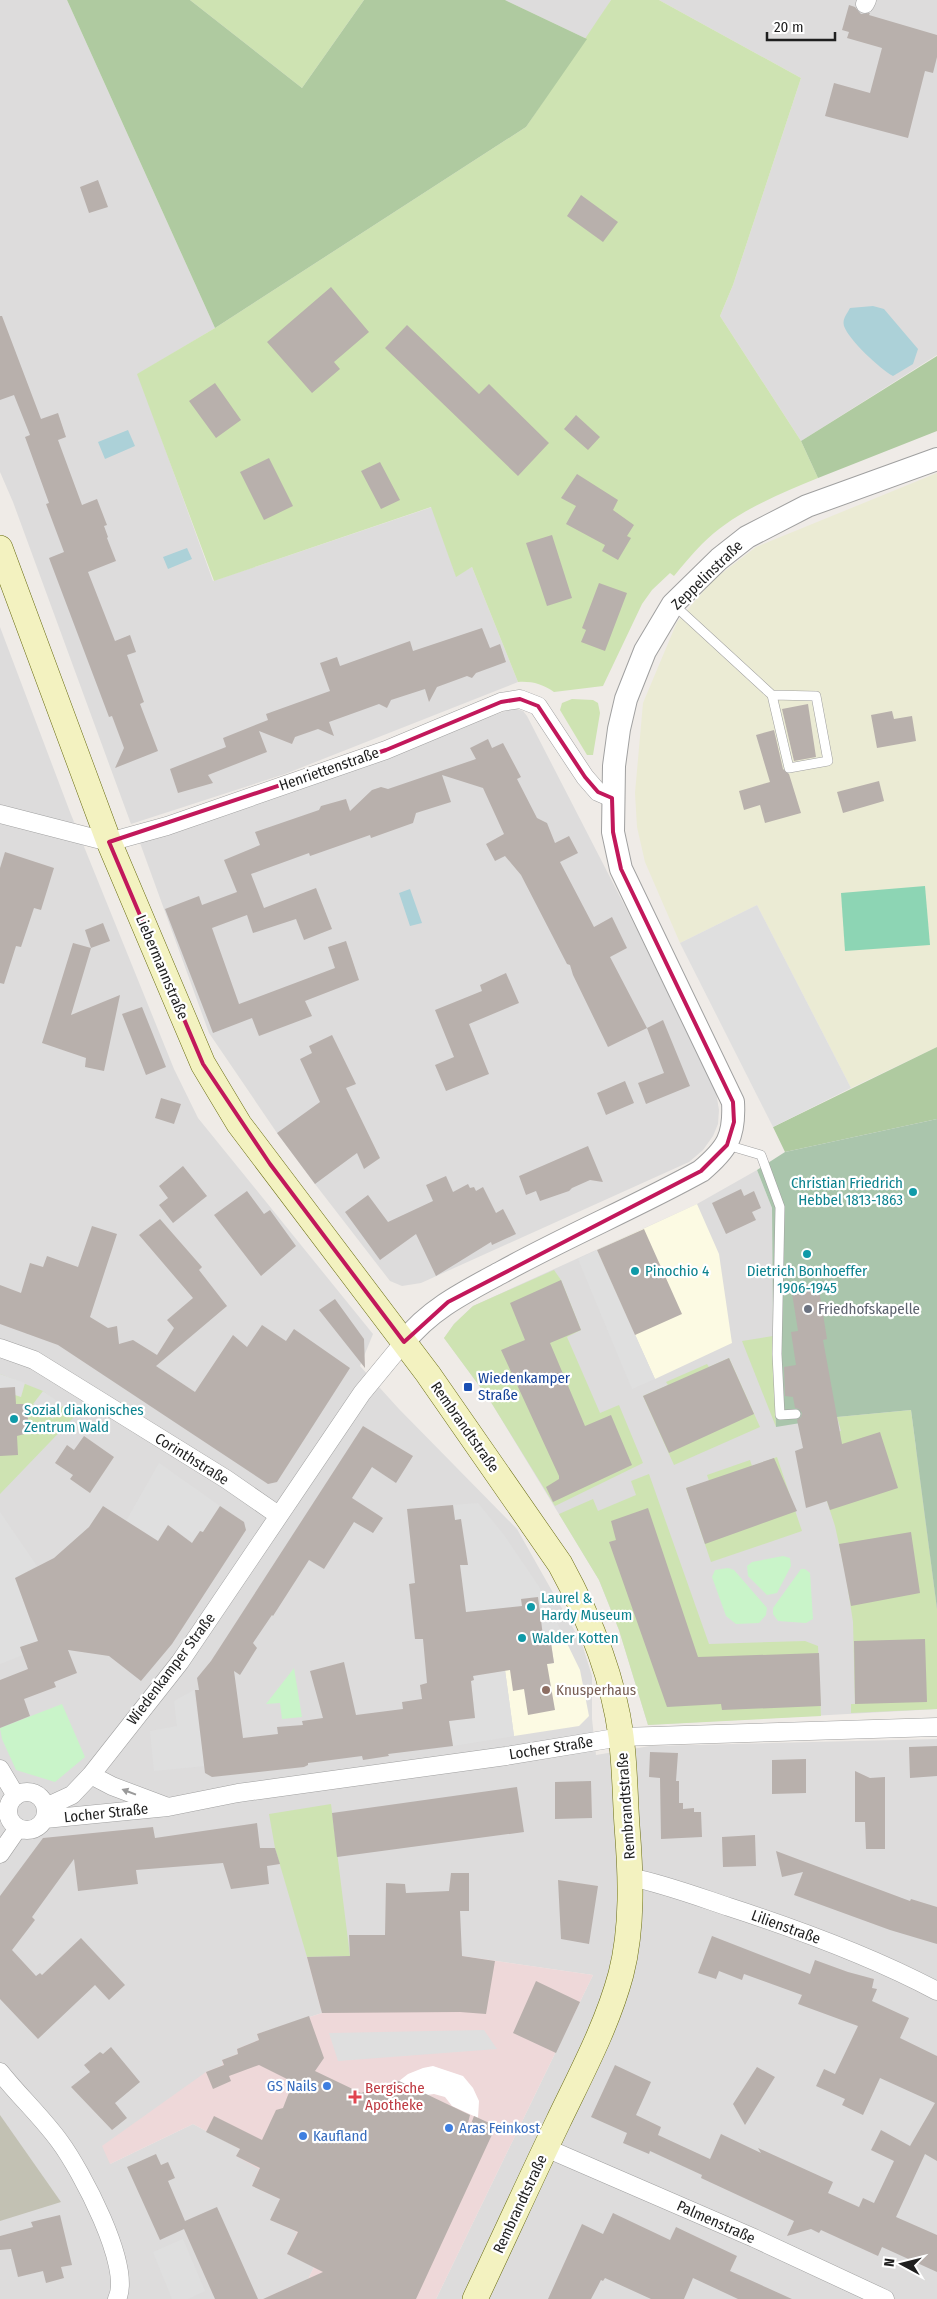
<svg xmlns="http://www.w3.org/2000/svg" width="937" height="2299" viewBox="0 0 937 2299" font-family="'Fira Sans Condensed',sans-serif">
	<rect width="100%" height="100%" fill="#efebe7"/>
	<path fill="#dddcdc" d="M0,0H67L215,328L138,374L213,581L432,507L456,576L472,567L518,682L285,774L131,824L13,502L0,472Z
		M505,0H611L587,39Z
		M659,0H937V355L801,441L720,316L733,285L801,78Z
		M0,627L70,812L174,1069L198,1118L373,1334L360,1366L399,1409L517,1529L582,1644L592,1676V1719L596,1755L650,1746L937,1739V2299H436L593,1975L462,1956L322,2013L257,2034L259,2040L224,2065L110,2164L193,2124L240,2149L237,2155L260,2169L280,2199L314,2267L303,2290L263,2299H0Z
		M514,708L523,711L527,716L631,918L716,1092L719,1110L718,1124L713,1136L703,1150L689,1162L421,1283L402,1286L390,1281L315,1184L277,1133L209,1033L140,843Z
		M757,1170L772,1208L773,1336L837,1417L917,1449L937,1609V1709L648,1725L619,1630L599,1580L489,1399L444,1338L454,1324L473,1306L697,1204Z"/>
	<path fill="#eed8d9" d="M462,1956L593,1975L436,2299H263L292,2286L303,2290L314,2267L287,2254L297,2232L271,2220L280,2199L252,2186L259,2169L236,2156L240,2149L193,2124L110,2164L102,2146L206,2072L223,2065L222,2060L238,2054L237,2049L259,2040L257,2034L322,2013L307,1957Z"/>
	<path fill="#fcfae3" d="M697,1204L719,1254L732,1343L655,1379L597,1250Z
		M561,1631L580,1670L589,1716L579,1726L514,1736L505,1670L554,1663L551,1643L544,1644L543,1633Z"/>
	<path fill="#c2c1b3" d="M0,2115L61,2202L0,2221Z"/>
	<path fill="#ebebd4" d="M937,473V1047L851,1088L757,905L680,943L645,862L637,827L635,793L643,703L677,622L713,580L756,547Z"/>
	<path fill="#cee3b2" d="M190,0H364L302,88Z
		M611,0H659L801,78L733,285L720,316L801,441L818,478C777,495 734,512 702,544C692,554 683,565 674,576L670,573L652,590L642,604L603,686L554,692C543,684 531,681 518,682L472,567L456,577L431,507L214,581L137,374L215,328L526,127Z
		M572,699L593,700L598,703L600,713L593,755H587L560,710L562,703Z
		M554,1270L561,1280L581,1330L567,1337L600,1413L619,1405L643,1463L555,1506L489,1399L444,1338L454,1324L473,1306Z
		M773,1336L776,1427L742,1341Z
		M729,1358L760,1427L674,1465L643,1396L668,1385L666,1382L707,1364L709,1367Z
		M0,1374L43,1391L75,1416L0,1494Z
		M911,1410L937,1609V1709L851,1713V1704H855L853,1622L846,1576L835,1526L807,1440L841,1431L837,1417Z
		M777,1457L802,1531L711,1562L686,1488L709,1481L707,1475L750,1460L752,1466Z
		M649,1474L709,1644L805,1641L818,1646L821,1716L648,1725L619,1630L599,1580L559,1514L593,1499L598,1511L636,1495L631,1481Z
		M331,1804L350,1956L307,1957L275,1848L269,1814Z"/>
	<path fill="#afcaa0" d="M67,0H190L302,88L364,0H505L587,39L526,127L215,328Z
		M937,356V431L818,478L801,441Z
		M937,1047V1119L785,1152L773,1127Z"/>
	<path fill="#aac5ac" d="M937,1119V1609L911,1410L837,1417L776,1427L773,1336L772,1208L757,1170L785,1152Z"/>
	<path fill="#c9f4c9" d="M783,1556L790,1558L791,1566L777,1593L767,1595L748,1576L747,1566L752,1562Z
		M728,1568L734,1570L767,1608L766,1615L759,1623L736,1624L726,1616L712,1577L715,1570Z
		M801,1569H805L810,1573L813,1619L806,1623L778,1621L773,1614V1608Z
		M294,1668L302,1717L282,1719L280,1703L266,1704Z
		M62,1704L85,1757L55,1782L16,1770L2,1739L0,1728Z"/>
	<path fill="#8dd5b4" d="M925,886L930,945L845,951L841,893Z"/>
	<path fill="#dfdfdf" d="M757,905L851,1088L773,1127L680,943Z
		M597,1250L655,1379L632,1389L578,1259Z
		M0,1374L25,1383L21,1397L0,1390Z
		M43,1391L63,1405L53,1419L33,1404Z
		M159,1463L220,1506L203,1532L200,1531L192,1542L169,1526L158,1541L126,1521Z
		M478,1503L504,1535L538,1585L561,1631L543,1633L538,1597L521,1599L522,1606L505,1670L514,1736L453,1746L449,1721L475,1718L471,1681L474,1680L459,1566L467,1565L455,1520L453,1505Z
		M0,1512L37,1566L15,1578L38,1641L20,1647L23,1655L0,1664Z
		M194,1690L205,1766L154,1771L150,1731L177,1726L174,1701Z
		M484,2030L497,2049L338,2061L329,2033Z
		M183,2239L205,2291L188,2299H172L153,2252Z"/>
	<path fill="#acd1d8" d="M873,306L884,309L918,349L913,364L893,376C880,369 849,340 844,326C842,319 847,314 850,308Z
		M128,430L135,446L105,459L98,442Z
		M187,548L192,559L168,569L163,557Z
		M410,889L422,923L410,926L399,893Z"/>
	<path fill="#fff" d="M433,2066L463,2076L473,2088L479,2101L478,2118L452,2106L445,2097L434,2094L427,2095L399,2081L408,2074L423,2068Z"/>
	<path fill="#b8b0ac" d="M849,5L855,7L861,14L870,13L869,15L937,35V57L933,73L925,71L908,138L825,116L834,83L870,93L882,48L847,38L849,32L842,30Z
		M98,180L108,207L89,213L80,187Z
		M581,195L618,222L603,242L567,216Z
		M331,287L369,332L334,362L340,369L312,393L267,342Z
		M0,316H2L41,419L58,413L66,437L58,440L82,505L97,499L107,525L104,526L108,537L107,538L116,561L88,572L115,641L130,635L136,652L127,655L144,702L140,704L158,751L115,768L124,748L112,716L109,717L49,558L64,552L46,504L49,503L25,437L30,435L14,395L0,400Z
		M407,325L479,394L489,384L549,443L518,476L385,348Z
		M215,383L241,420L216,438L189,401Z
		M576,415L600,437L588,450L564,429Z
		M269,458L293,506L264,520L240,472Z
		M380,462L400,500L381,509L361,471Z
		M577,474L618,500L613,510L634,525L627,536L631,538L618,560L602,551L605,545L566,524L576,506L561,498Z
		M552,535L572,598L547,606L526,543Z
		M599,583L627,593L605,651L581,642L586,630L582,628Z
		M482,628L490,648L500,644L506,662L476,673L472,678L467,676L437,687L429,702L425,689L391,700L387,708L379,704L329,722L334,736L318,729L295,737L292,744L259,731L267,752L208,775L213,783L178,793L170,769L226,747L223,738L268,720L266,714L330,691L320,663L337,657L340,666L410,641L413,651Z
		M808,704L816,757L794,761L782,709Z
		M892,711L894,719L912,716L916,741L877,748L871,715Z
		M774,730L783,769L789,774L801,813L765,823L760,805L744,810L739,791L770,782L756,735Z
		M488,739L492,748L503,743L521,777L517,779L537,818L547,823L555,843L569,836L578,853L560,862L594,927L612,917L627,948L610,957L647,1028L608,1047L573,975L570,965L567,964L521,875L505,856L495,861L486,844L504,834L483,788L442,775L451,802L416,813L413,823L371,838L370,835L310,856L309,853L251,874L264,908L316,888L332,929L304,940L296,919L253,933L247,915L212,928L239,1004L335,968L328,947L346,941L359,980L305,1001L312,1016L259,1036L252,1018L213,1033L165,909L199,896L202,905L237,892L224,860L260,845L255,832L319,810L321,806L346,799L350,811L372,790L381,787L388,789L476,759L470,748Z
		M879,781L884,801L843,813L837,792Z
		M5,852L54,868L41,910L34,908L21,947L16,946L4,984L0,983V868Z
		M103,923L110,941L91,948L71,1015L120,995L104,1071L85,1067L86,1058L42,1043L73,943L91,948L85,930Z
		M506,973L519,1003L469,1024L489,1074L446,1091L435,1065L454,1057L435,1010L482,991L480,985Z
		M142,1007L166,1067L146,1075L122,1014Z
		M663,1020L690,1086L646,1104L638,1083L664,1073L647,1028Z
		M332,1035L356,1084L346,1088L380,1158L364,1169L357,1153L315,1184L277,1133L320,1102L300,1059L312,1053L309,1046Z
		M625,1081L634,1103L606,1115L597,1093Z
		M161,1098L181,1104L174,1124L155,1118Z
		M588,1146L603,1182L590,1180L572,1188L569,1191L540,1201L536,1191L526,1195L519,1176Z
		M183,1166L207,1196L173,1223L159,1205L168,1198L159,1186Z
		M446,1176L453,1192L468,1184L470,1188L474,1187L476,1191L483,1187L496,1213L503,1209L516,1234L492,1245L491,1242L436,1276L416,1234L380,1260L345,1212L368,1195L388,1222L433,1201L426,1185Z
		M741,1189L744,1196L754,1191L761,1208L752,1212L756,1220L726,1234L712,1203Z
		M247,1191L264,1214L270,1210L296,1246L261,1276L214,1215Z
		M160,1219L202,1267L199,1270L227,1306L156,1366L195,1392L233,1335L247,1347L262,1325L286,1341L294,1329L350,1368L277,1482L268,1484L58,1345L0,1324V1285L21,1293L30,1263L43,1267L47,1256L78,1267L92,1226L117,1234L90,1317L108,1328L117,1326L119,1344L133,1340L157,1355L174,1328L167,1320L193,1298L139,1235Z
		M644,1229L682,1314L635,1335L597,1250Z
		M561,1280L581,1330L550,1343L585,1426L611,1415L632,1465L553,1502L546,1487L559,1479V1476L501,1350L525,1340L510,1303Z
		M818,1283L827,1339L823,1340L842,1444L880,1432L898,1488L830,1510L827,1501L806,1508L795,1451L803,1448L797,1420L801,1417L802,1413L799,1409L795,1408L793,1397L785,1396L784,1367L796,1365L791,1332L798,1331L791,1287Z
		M335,1299L364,1339L365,1368L319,1310Z
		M729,1358L754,1414L669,1453L643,1396Z
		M15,1387L16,1404H28V1433L17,1436L18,1455L0,1456V1388Z
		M363,1426L413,1456L396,1483L372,1467L352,1498L383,1518L373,1533L354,1522L324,1569L309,1560L273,1616L272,1615L253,1643L257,1648L240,1675L234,1671L243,1738L278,1734L277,1727L303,1725L302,1721L323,1718L310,1671L344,1662L356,1715L403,1709L402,1702L422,1699L420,1685L427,1683L423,1639H415L414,1630L409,1584L415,1583L407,1509L453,1505L455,1520L461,1519L468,1565H460L466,1612L522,1606L521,1599L538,1597L544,1644L551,1643L554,1663L547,1664L555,1710L528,1715L524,1689L513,1691L510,1670L473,1676L474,1680L471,1681L475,1718L449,1721L453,1746L388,1754L389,1756L363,1760L362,1756L308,1763V1765L304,1767L212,1777L205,1773L195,1690H199L197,1678L211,1661Z
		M84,1436L114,1457L90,1493L70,1479L73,1475L55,1463L67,1445L74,1450Z
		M774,1458L797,1511L705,1544L686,1488Z
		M103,1506L158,1541L168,1525L192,1543L200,1531L203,1532L220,1506L244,1522L246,1530L172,1644L141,1681L109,1656L68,1650L77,1673L54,1682L56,1687L24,1699L30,1716L0,1728V1680L28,1669L20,1647L38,1641L15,1578L54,1558L89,1527Z
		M648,1508L698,1657L819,1653L821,1706L722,1710L721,1704L667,1707L609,1542L616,1540L611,1521Z
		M911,1532L920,1593L851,1606L839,1544Z
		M925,1639L927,1702L855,1704L854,1641Z
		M937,1746V1776L910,1778L909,1747Z
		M650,1752L678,1753L676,1781H679V1803H683V1809L694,1808V1812H701L702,1837L661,1839L660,1778L649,1777Z
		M806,1759V1793L772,1794V1760Z
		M855,1771L870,1778L885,1777V1849H866L865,1822H855Z
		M591,1781L592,1818L555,1819V1782Z
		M517,1787L524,1832L337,1857L332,1813Z
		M257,1823L260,1848H275L280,1864L267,1866L269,1884L231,1889L223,1863L136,1870L138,1884L78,1891L74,1859L32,1917L35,1920L12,1950L36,1976L40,1973L42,1975L81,1938L125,1985L109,2000L95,1985L38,2039L0,1999V1896L43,1838L153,1827L155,1838Z
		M755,1835L756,1866L723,1867L722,1837Z
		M776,1851L910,1901L911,1899L937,1907V1944L890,1930L794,1895L803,1872L782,1877Z
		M451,1873H469V1911H460L462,1956L495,1961L486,2014L460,2012L322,2013L307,1957L350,1956L349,1935H385L386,1883L405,1884L406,1893L449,1891Z
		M558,1880L598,1886L589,1944L561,1939Z
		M712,1936L810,1974L815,1960L848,1972L874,1979L872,1988L877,1989L872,2001L909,2018L900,2038L937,2056V2161L925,2154L896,2217L937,2235V2272L882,2247L878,2256L821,2230L819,2233L811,2229L787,2236L794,2221L701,2178L702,2175L650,2151L649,2154L623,2143L627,2133L591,2117L615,2065L651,2082L636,2115L661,2127L658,2135L710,2159L721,2134L761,2153L758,2148L833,2182L828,2193L859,2207L863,2198L874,2203L894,2161L871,2150L881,2130L910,2146L935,2103L880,2078L863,2115L842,2105L845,2099L816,2086L824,2069L835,2074L858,2026L798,2004L802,1995L744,1974L742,1980L719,1971L716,1979L698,1973Z
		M536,1981L580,2002L556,2053L513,2033Z
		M309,2016L324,2058L315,2071L361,2093L399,2081L470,2115L468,2123L471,2124L474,2116L496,2126L416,2299H263L323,2272L287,2254L298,2232L270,2220L280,2199L252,2186L260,2168L236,2156L240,2149L206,2132L214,2116L262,2140L276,2110L283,2108L293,2082L259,2065L229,2076L231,2081L213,2089L206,2072L224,2065L222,2060L238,2054L237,2049L259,2040L257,2034Z
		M111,2047L140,2082L115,2103L127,2118L112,2130L71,2087L90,2072L84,2065L100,2052L103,2054Z
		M757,2067L775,2077L745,2125L733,2104Z
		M156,2154L161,2165L168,2162L175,2178L168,2181L185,2221L217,2207L258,2299H215L184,2229L160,2240L127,2167Z
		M613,2213L670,2240L676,2227L737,2256L730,2271L792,2299H738L693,2278L684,2299H651L605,2278L603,2281L601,2280L591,2299H548L582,2224L603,2234Z
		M60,2215L72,2265L61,2267L64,2278L46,2283L43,2271L18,2277L11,2249L0,2250V2236L33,2227L31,2222Z"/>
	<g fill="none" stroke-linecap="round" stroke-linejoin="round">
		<defs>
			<path id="service" d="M673,604L772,695L816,696L828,761L789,768L772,695
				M727,1145L761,1155L780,1207L777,1354L780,1415L796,1414"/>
			<path id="minor" d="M865,4L867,0
				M0,814L109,842L167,826L386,750L501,702L520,699L538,706L585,777L598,792L612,798
				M0,1348L34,1360L226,1479L278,1515
				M0,1769L16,1796
				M91,1775L112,1786L165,1806
				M8 1811a19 19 0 1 1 38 0a19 19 0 1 1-38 0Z
				M46,1807L72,1795L91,1775L180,1662L362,1393L404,1342
				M45,1819L168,1807L238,1793L506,1756L621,1737L937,1727
				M0,1854L18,1828
				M630,1877C664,1884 696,1896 729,1907C800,1930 871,1956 937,1991
				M0,2072C19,2096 42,2117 60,2142C80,2169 133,2267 117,2299
				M546,2148L754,2238L885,2299"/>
			<path id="tertiary" d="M404,1342C430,1309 465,1292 502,1272C567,1236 636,1207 701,1171C727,1149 735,1137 733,1102L621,869L613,832L614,766L619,729L626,699L645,651L673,604L719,559L747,537L807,506L937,459"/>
			<path id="secondary" d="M0,548L109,842L203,1064L239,1124L428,1374L560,1564C589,1617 613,1676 621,1736C625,1766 625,1797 627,1826C631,1875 633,1927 621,1974C607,2026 581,2074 558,2122C530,2180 503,2240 475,2299"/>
		</defs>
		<use href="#service" stroke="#a0a0a0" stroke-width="10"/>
		<use href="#minor" stroke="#a0a0a0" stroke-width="19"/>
		<use href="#tertiary" stroke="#a0a0a0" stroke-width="24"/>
		<use href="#secondary" stroke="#696c11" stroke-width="26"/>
		<use href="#service" stroke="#fff" stroke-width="9"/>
		<use href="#minor" stroke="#fff" stroke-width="18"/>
		<use href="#tertiary" stroke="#fff" stroke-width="22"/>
		<use href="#secondary" stroke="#f3f2c0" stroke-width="25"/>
	</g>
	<defs><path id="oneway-solid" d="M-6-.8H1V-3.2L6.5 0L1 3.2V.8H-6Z" transform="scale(1.25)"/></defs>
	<use fill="#9a9a9a" href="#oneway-solid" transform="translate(129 1792) rotate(-159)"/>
	<path fill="none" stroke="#c2185b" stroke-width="4" stroke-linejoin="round" d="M520,699L538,706L585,777L598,792L612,798L613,832L621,869L733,1102L734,1122L727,1145L701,1171L448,1302L404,1342L270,1164L203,1064L109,842L386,750L501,702Z"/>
	<g fill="#0f9aa8" stroke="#fff" stroke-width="2">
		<circle cx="913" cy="1192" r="5"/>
		<circle cx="807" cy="1254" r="5"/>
		<circle cx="635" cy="1271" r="5"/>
		<circle cx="14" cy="1419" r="5"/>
		<circle cx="531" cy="1607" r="5"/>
		<circle cx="522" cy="1638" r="5"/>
	</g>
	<circle fill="#6b7280" stroke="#fff" stroke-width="2" cx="808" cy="1309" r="5"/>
	<rect fill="#1a4fb4" stroke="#fff" stroke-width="2" x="463" y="1382" width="10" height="10" rx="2.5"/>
	<circle fill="#8d6e63" stroke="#fff" stroke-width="2" cx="546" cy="1690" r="5"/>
	<g fill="#3f7fe0" stroke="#fff" stroke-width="2">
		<circle cx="327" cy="2086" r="5"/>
		<circle cx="449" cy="2128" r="5"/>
		<circle cx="303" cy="2136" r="5"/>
	</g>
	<path fill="#e0444e" stroke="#fff" stroke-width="2" d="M352.5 2089.5h5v5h5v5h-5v5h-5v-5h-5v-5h5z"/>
	<g text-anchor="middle" stroke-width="4.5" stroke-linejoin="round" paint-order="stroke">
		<g font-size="15" fill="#1f1f1f" stroke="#fff">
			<text transform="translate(707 575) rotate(-44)" y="5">Zeppelinstraße</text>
			<text transform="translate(329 769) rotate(-19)" y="5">Henriettenstraße</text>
			<text transform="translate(162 967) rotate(67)" y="5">Liebermannstraße</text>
			<text transform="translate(465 1427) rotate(55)" y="5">Rembrandtstraße</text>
			<text transform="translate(192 1459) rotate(32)" y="5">Corinthstraße</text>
			<text transform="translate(171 1669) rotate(-53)" y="5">Wiedenkamper Straße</text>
			<text transform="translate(551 1748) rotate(-9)" y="5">Locher Straße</text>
			<text transform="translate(626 1806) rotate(-94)" y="5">Rembrandtstraße</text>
			<text transform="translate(106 1813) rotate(-6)" y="5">Locher Straße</text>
			<text transform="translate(786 1927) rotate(20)" y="5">Lilienstraße</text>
			<text transform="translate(520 2204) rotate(-65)" y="5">Rembrandtstraße</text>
			<text transform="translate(716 2222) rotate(24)" y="5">Palmenstraße</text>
		</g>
		<g font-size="15" fill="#0d838f" stroke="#fff" text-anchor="start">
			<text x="903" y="1188" text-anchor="end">Christian Friedrich<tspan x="903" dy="17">Hebbel 1813-1863</tspan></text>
			<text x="645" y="1276">Pinochio 4</text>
			<text x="807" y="1276" text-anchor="middle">Dietrich Bonhoeffer<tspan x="807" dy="17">1906-1945</tspan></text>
			<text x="24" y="1415">Sozial diakonisches<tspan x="24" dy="17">Zentrum Wald</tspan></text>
			<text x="541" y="1603">Laurel &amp;<tspan x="541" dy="17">Hardy Museum</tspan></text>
			<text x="532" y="1643">Walder Kotten</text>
		</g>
		<g font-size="15" fill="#5b616d" stroke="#fff" text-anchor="start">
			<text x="818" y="1314">Friedhofskapelle</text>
		</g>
		<g font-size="15" fill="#164399" stroke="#fff" text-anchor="start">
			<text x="478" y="1383">Wiedenkamper<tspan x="478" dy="17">Straße</tspan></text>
		</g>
		<g font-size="15" fill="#785e54" stroke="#fff" text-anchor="start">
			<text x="556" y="1695">Knusperhaus</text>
		</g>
		<g font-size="15" fill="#366cbe" stroke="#fff" text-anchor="start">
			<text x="317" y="2091" text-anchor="end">GS Nails</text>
			<text x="459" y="2133">Aras Feinkost</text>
			<text x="313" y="2141">Kaufland</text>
		</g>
		<g font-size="15" fill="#be3a42" stroke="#fff" text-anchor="start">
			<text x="365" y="2093">Bergische<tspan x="365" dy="17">Apotheke</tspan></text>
		</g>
	</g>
	<g transform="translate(902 2264) rotate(277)" stroke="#ffffff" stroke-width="4" paint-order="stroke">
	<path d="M0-4L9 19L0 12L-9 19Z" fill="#1f1f1f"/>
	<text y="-8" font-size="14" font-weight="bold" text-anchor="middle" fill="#1f1f1f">N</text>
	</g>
	<path d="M767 32v8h68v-8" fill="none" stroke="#1f1f1f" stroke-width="2.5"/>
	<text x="774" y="32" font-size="15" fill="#1f1f1f" stroke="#ffffff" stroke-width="4" paint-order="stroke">20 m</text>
</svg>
